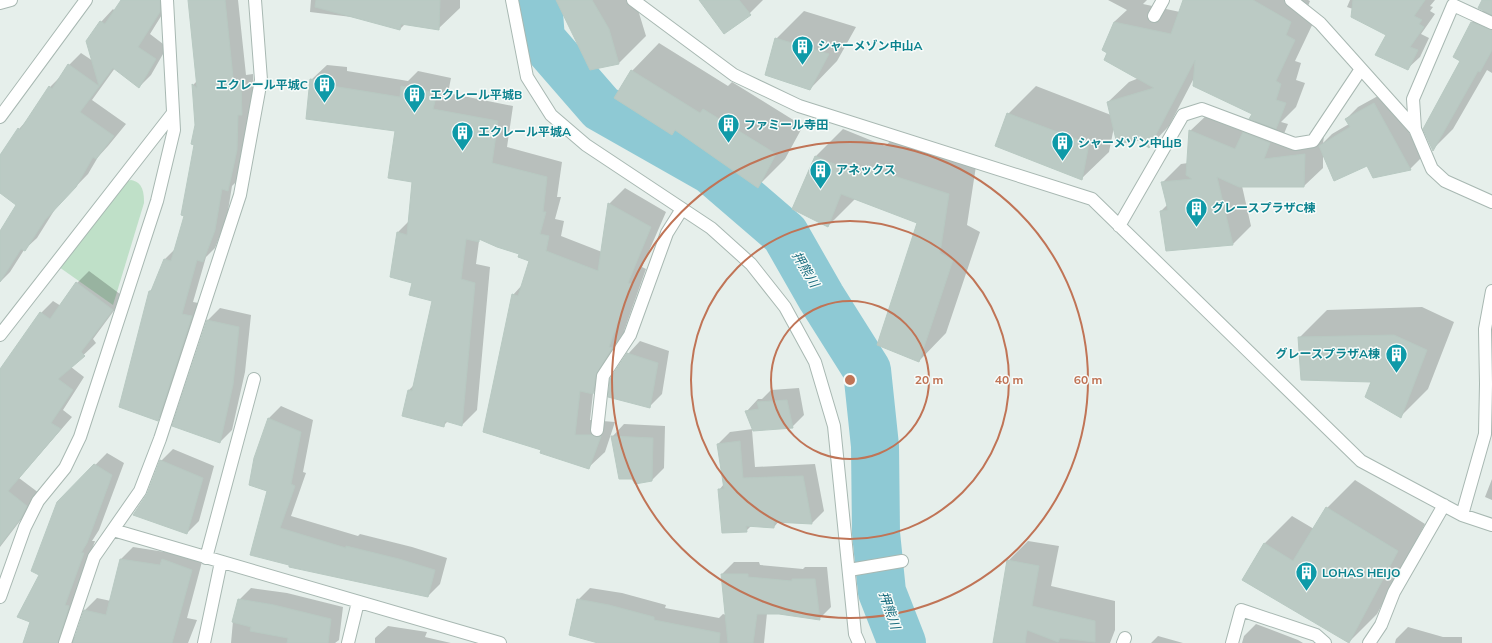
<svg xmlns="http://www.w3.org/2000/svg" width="1492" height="643" viewBox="0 0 1492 643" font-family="Mulish,'Noto Sans JP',sans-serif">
	<rect width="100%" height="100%" fill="#e6efeb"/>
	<path fill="#bfe0c8" d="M131,180C143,182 144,193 144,203L113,305L59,267L122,183Z"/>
	<path fill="#0003" d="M122,0H171L150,34L167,47L151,75L139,87L115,68L92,100L126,124L108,146L98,157L88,174L57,206L37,238L24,250L10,272L0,282V232L18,205L0,192V156L19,129L28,119L50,87L62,75L69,65L81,53L93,61L87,41L101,22L113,9L115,11Z
		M191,0H238L246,75L253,74L254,102L250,106L248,137L240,178L232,186L227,217L215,248L206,257L193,302L204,304L170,407L158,419L150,291L153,288L165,259L175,249L185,216L195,144L196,125L193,85L198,80Z
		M311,0H460V8L438,29L405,24L400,29L360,18L310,12Z
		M564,0H635L646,36L619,63Z
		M700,0H763L745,18Z
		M1108,0H1147L1143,4L1180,12L1184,0H1308L1310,1L1305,14L1315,19L1295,61L1301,63L1296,80L1305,83L1296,107L1281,122L1288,124L1281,141L1324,136L1323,143L1332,134L1349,124L1346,119L1358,107L1387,91L1422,157L1410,169L1373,177L1368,164L1323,154V168L1304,186H1242L1251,226L1233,244L1161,211L1168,204L1163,182L1181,164L1188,163L1190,131L1209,113L1248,128L1256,120L1253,113L1194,78L1169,126L1149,147L1139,139L1114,127L1109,152L1081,179L1008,114L1036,86L1111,115L1108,102L1129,82L1139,78L1114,22L1127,10Z
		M1350,0H1435L1430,6L1433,7L1430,11L1435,14L1421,34L1429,38L1420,57L1407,69L1387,35L1353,9L1347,7Z
		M1483,0H1492V73L1487,70L1453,129L1433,149L1462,61L1455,57L1472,22L1484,10Z
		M804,11L856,27L837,61L810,89L776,39Z
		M659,43L728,86L732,82L803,126L785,159L757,187L676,130L672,134L632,71Z
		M327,65L347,67V71L408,81L418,71L451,78L448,93L513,106L507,147L562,162L557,197H561L555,219L564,221L561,236L602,252L609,204L625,188L666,212L642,267L646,269L624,331L627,333L609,377L593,393L590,420L615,422L605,452L589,467L513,295L522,285L530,261L520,253L480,239L479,241L476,264L490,267L477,410L462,425L448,421L443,426L403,415L409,390L414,385L433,300L413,282L391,276L398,232L409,221L413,181L396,130L311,80Z
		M843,129L885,146L893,139L976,166L967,225L980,232L946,333L919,361L918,222L855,199L828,226L815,157Z
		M89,271L124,297L93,339L96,343L71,367L84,377L63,410L72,417L19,478L39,493L33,504L0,547V370L41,313L53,301L61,306L77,283Z
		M1422,307L1454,322L1428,389L1401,416L1373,381L1300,337L1327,310Z
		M220,308L251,315L245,372L232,430L220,442L174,425L208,320Z
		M640,341L669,351L662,394L650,406L628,354Z
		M799,388L804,415L792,427L752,430L755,467L815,464L824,511L812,523L779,521L774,527L752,525L746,531L719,490L724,484L718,444L730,432L753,429L746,412L758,399H762L771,390Z
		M281,406L313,420L303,472L306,473L291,516L358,536L360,534L412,547L447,558L440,584L428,596L290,566L268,491L255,458L269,418Z
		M624,424L665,426L664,468L652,480L612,437Z
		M173,449L214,466L199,521L187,533L148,494L161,461Z
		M107,453L124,463L99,530L92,541H95L76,593L72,636L76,637L85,610L97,598L111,601L121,559L133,547L203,558L187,618L197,620L188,643H24L31,622L40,575L58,503Z
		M1492,479V500L1485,497Z
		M1355,480L1425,524L1377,614L1349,642L1264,544L1292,516L1314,529L1327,508Z
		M1028,541L1059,546L1051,586L1115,601V630L1110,643H994L1008,561Z
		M734,562H759L760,565L803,569L805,567H827L831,607L819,619L779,613H767L764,643H602L578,600L590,588L622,593L666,605L665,608L719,618L723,614L726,615L722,574Z
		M251,588L287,593L343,607L339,640L335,643H231L233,621L239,600Z
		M1256,624L1298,640L1303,643H1242L1244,636Z
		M388,626L427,632L425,637L451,643H375V638Z
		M1408,627L1443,637H1462V643H1463H1395L1396,639Z
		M1158,636L1183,643H1151Z"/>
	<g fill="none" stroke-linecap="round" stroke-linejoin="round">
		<path stroke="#8ec9d4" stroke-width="48" d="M538,0L541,39L601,108L712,171L785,234L821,297L867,370L875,446L876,533L882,592L902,643"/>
	</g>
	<path fill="#bbcac4" stroke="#b8c9c2" d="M121,0H160V12L138,47L156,59L139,88L113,68L80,112L114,136L96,159L93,157L76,187L45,220L25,251L21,249L0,282V231L16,205L0,193V155L18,128L20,130L49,86L52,89L68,64L99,86L86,41L100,21L105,24Z
		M188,0H225L234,87L241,86L242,115H238L237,150L228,191L222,189L215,230L203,262L197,260L182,314L192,316L158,421L119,407L149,291H151L164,259L171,261L184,216L181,215L194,145L191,144L195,125L192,84L197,88Z
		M316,0H440L439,30L401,24L400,30L315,7Z
		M556,0H592L609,29L619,64L590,70Z
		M699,0H739L751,15L724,34Z
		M1183,0H1253L1291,22L1286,35L1295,40L1276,81L1281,84L1276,100L1286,103L1276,129L1249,119L1252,114L1193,86L1195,60L1149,148L1139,140L1117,144L1107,102L1154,88L1104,60L1107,53L1102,50L1114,22L1171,34Z
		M1353,0H1425L1414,16L1422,20L1419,24L1424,27L1410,47L1418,50L1408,70L1375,55L1386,35L1351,17Z
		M1482,0H1492V15L1478,8Z
		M1471,22L1492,30V50L1480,72L1478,71L1433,151L1423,129L1460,61L1453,57Z
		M775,38L829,54L810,90L765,75Z
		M631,70L700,113L703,109L776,154L758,188L675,130L672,135L614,98Z
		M310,79L332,83V86L400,97L401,86L437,93L433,109L498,121L492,163L547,177L543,212H546L540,234L549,236L546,251L598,271L608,203L651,227L628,283L632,284L609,347L612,348L596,375L593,394L580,391L575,435H592L597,437L601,436L589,469L540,453L541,450L483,432L512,294L518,296L529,261L518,257L519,254L497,247L479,239V242L466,239L461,279L475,283L462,426L445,421L444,427L402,416L408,390L412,391L432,301L409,295L412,283L390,277L397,232L407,235L412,182L388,178L395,131L306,119Z
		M1374,103L1411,170L1373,178L1367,166L1334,181L1319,146L1350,127L1345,119Z
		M1007,113L1089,144L1082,180L995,146Z
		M1189,130L1235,149L1243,132L1270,143L1264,159L1305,154L1304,187H1239L1217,177L1233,245L1166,251L1160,211L1168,210L1161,182L1192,179L1186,175Z
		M815,156L861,175L864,166L949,194L940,253L953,260L919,362L877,345L917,223L841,194L828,227L792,209Z
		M76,282L113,310L81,352L85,356L58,379L73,390L51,423L61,429L8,491L27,506L21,518L0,545V369L40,312L50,319Z
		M207,320L239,327L233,385L220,443L172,426Z
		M1394,335L1427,350L1401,418L1365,397L1371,382L1301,380L1298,337Z
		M627,353L658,363L650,408L608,397L610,379Z
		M787,400L793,428L753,431L745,411L759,409L757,402Z
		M268,418L301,432L291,484L295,486L280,528L346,548V546L399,559L435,570L428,597L289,567V565L250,555L267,491L249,485L254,458Z
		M611,436L653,438L652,481L635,484L632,479H619Z
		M740,441L743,478L803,476L812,524L774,522V528L746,526L747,532L722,533L718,489H724L717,444Z
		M160,460L203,478L187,534L133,515L147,494Z
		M94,464L112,475L87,543L81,553H84L65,605L69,606L58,643H23L30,622L17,617L39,575L31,571L57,502Z
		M1326,507L1398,551L1349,643L1242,580L1264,543L1293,561Z
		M120,559L160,565L162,559L192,570L172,643H73L84,610L106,615Z
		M1007,560L1039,566L1032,606L1095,621V642L1060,638L1058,642L1027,630L1025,643H993Z
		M721,574H748V577L792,581V579H815L820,620L779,614H757L753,643H728Z
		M238,599L274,605L331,619L328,643H287L288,638L250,631L251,627L232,622Z
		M577,599L609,605L654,617V620L720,633L719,643H598L569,635Z"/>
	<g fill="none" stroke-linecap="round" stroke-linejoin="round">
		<defs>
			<path id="minor" d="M512,0L527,77L551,115L586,145L711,228L751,264L785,307L815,362L834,426L855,634L859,643
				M633,0L734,75L799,106L1092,199L1361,461L1462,515L1492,525
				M1291,0L1320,23L1415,129L1432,169L1445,181L1492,202
				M0,3L11,0
				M1154,16L1163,0
				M0,117L86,0
				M1415,129L1413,99L1453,5L1492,23
				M1119,226L1183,115L1202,109L1295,144L1313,141L1361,69
				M0,335L173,113
				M597,430L603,376L630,335L667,233L682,209
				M1462,515L1485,434L1486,384L1485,329L1492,291
				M113,530L500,643
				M206,558L254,379
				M849,570L902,561
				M0,597L25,527L38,501L65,468L80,437L157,201L174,130L167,0
				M65,643L94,557L140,491L160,439L240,195L261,80L255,0
				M204,643L221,562
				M348,643L358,602
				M1123,643L1125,638
				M1232,643L1241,610L1316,635L1325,643
				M1369,643L1381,625L1394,592L1444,505"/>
		</defs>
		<use href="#minor" stroke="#a8b8b2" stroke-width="14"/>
		<use href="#minor" stroke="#fff" stroke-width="12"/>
	</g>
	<g fill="none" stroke="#c07456" stroke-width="2">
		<circle cx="850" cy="380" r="79"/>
		<circle cx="850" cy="380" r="159"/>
		<circle cx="850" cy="380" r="238"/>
	</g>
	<defs>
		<symbol id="building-pin" viewBox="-11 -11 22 30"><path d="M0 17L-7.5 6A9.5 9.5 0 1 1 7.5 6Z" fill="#0f9aa8" stroke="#f7fbf9"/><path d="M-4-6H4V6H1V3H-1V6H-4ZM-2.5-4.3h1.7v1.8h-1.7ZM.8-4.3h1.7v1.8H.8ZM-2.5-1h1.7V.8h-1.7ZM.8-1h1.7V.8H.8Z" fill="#fff"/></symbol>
	</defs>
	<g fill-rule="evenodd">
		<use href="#building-pin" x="790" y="34" width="25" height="34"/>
		<use href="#building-pin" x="312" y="72" width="25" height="34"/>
		<use href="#building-pin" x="402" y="82" width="25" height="34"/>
		<use href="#building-pin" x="716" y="112" width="25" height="34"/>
		<use href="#building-pin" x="450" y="120" width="25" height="34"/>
		<use href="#building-pin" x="1050" y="130" width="25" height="34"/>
		<use href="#building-pin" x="808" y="158" width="25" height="34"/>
		<use href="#building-pin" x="1184" y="196" width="25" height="34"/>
		<use href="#building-pin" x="1384" y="342" width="25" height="34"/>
		<use href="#building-pin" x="1294" y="560" width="25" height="34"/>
	</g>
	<g text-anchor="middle" stroke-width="3" stroke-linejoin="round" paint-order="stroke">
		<g font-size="12" font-weight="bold" fill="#0d838f" stroke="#f7fbf9" text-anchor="start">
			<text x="818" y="50">シャーメゾン中山A</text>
			<text x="308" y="89" text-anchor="end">エクレール平城C</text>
			<text x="430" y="99">エクレール平城B</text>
			<text x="744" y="129">ファミール寺田</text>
			<text x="478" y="136">エクレール平城A</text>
			<text x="1078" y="147">シャーメゾン中山B</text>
			<text x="836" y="174">アネックス</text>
			<text x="1212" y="212">グレースプラザC棟</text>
			<text x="1380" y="358" text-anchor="end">グレースプラザA棟</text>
			<text x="1322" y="577">LOHAS HEIJO</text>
		</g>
		<g font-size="13" font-style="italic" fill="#1c6f80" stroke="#f7fbf9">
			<text transform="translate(806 269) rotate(59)" y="5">押熊川</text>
			<text transform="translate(890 610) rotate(71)" y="5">押熊川</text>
		</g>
	</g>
	<circle cx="850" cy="380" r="6" fill="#c07456" stroke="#f7fbf9" stroke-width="2"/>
	<g font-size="12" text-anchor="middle" font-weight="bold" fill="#c07456" stroke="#f7fbf9" stroke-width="3" stroke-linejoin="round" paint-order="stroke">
		<text x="929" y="384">20 m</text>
		<text x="1009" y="384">40 m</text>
		<text x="1088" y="384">60 m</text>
	</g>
</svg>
